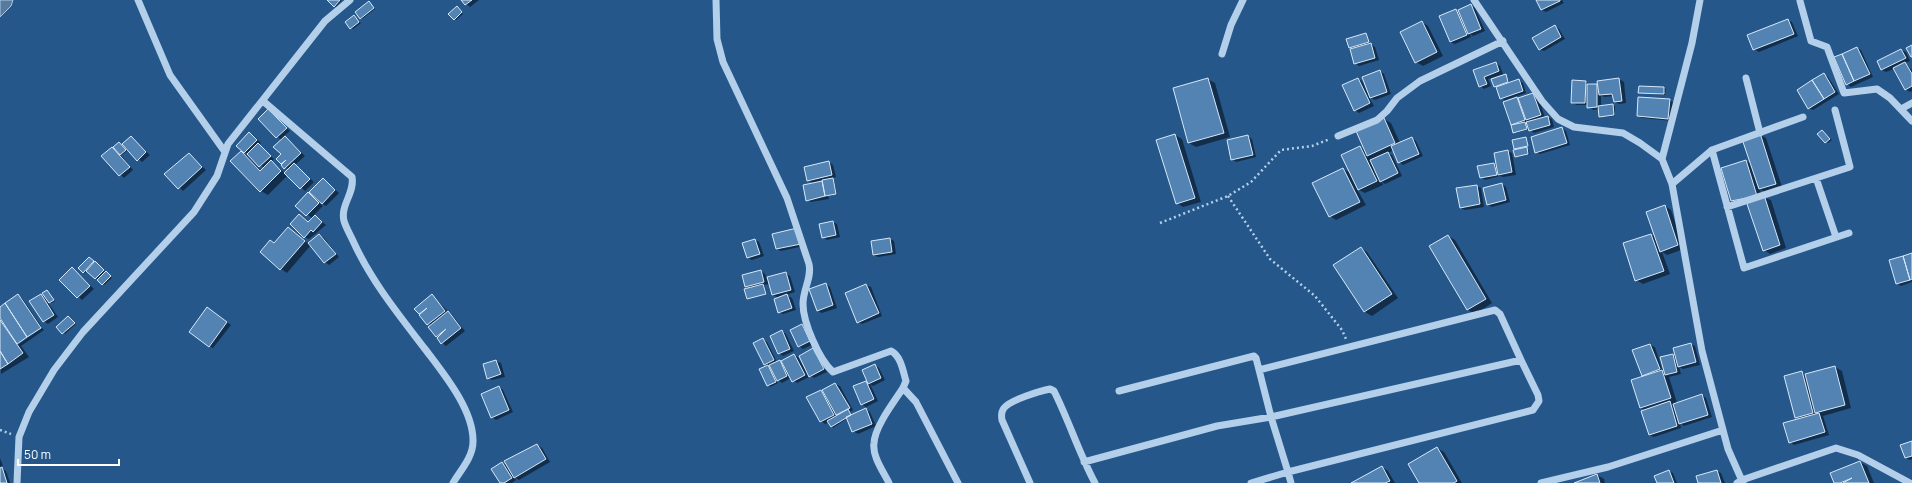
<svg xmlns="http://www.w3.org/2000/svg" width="1912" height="483" viewBox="0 0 1912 483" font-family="Manrope,sans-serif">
	<rect width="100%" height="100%" fill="#25578b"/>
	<path fill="#587a9c" stroke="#a7caeb" d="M0,0H13L11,6L0,17Z"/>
	<path fill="#0007" d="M329,0H342L336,7Z
		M462,0H479L470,7Z
		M1537,0H1562L1564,3L1546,12L1542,10Z
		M371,4L375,9L362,19L361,18Z
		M1471,6L1475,8L1485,31L1473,36L1470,34L1471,37L1455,44L1450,42L1456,10L1458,11Z
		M459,8L463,14L456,20L454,19Z
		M354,17L361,23L353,29L351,28Z
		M1788,20L1792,22L1798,36L1759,52L1754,49Z
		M1422,22L1428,26L1443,56L1423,66L1416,62Z
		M1555,26L1559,29L1565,39L1544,51L1539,49Z
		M1366,34L1370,44L1375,47L1379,60L1359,66L1355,63L1353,49L1350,47Z
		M1857,48L1861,50L1873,77L1851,87L1847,84Z
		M1901,50L1906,52L1910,61L1905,63L1912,70V91L1910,92L1905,89L1894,69L1886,72L1882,70L1878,61Z
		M1496,63L1500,66L1503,74L1488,79L1491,86L1484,89L1480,86L1474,71Z
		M1380,71L1384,74L1391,94L1375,100L1369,97L1374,106L1359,113L1355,110L1358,79L1362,81L1367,92Z
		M1824,74L1828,77L1839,94L1813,110L1809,108Z
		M1505,75L1510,83L1518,80L1523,83L1526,93L1505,100L1501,98L1495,87Z
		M1208,79L1215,83L1230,137L1196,147L1189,143L1174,89Z
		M1619,79L1624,82L1626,103L1619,104L1614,102V96L1604,97L1601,95V106H1615V116L1602,117L1600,116V109L1593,110L1588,105H1577L1572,103L1586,82L1598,86V82Z
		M1664,88L1666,89L1665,95L1639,92Z
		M1533,94L1538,96L1545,118L1548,117L1552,119L1554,127L1534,133L1529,129L1516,133L1505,103Z
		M1670,100L1674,103L1672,121L1642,118L1638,116Z
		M272,113L290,131L284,136L305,156L295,165L314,182L305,191L288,175L268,195L261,191L241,152L247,156L261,170L264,168L238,146L250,133L254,136L261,143L259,145L274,159L271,162L285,173L289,170L282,163L281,140L259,119Z
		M1384,119L1391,123L1400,143L1412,138L1416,141L1423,156L1403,165L1399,162L1394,150L1388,153L1392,155L1402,176L1385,184L1382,182L1383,185L1365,193L1357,189L1366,205L1336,220L1330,216L1343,169L1351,173L1360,147L1365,150Z
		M1562,128L1566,131L1570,145L1540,154L1536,152Z
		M1822,131L1832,140L1828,143L1819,134Z
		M1759,134L1766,138L1782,187L1766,193L1760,189L1762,197L1771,200L1786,248L1770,254L1764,250L1748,202L1738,204L1732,200L1746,161L1752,164Z
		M1175,135L1182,139L1201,202L1183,207L1177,203Z
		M1248,136L1252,139L1256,157L1236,162L1232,159Z
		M131,137L150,155L142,162L128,150L122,155L119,153L133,170L124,178L103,156L112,148L118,152L119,143L122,145Z
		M1526,138L1527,139L1528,147H1526L1528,149L1530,154L1518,157L1516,156L1518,150L1515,148Z
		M1507,151L1512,153L1516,175L1503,177L1500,176L1485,180L1481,177L1479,166L1494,164L1497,165Z
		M189,154L206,170L183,191L166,174Z
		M829,162L833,165L836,177L831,178L834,180L837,194L828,196L829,199L811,202L807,200L814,184L808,180Z
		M323,179L339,193L326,206L319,202L323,206L314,215L326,225L309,239L304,237L300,215L309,222L313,219L297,206L309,194L316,198Z
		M1502,184L1506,187L1510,202L1492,207L1488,205Z
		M1476,186L1481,188L1484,207L1465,210L1460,208Z
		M1665,206L1671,210L1684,249L1667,255L1662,252L1670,274L1643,284L1636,280L1651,235L1656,237Z
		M833,222L837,224L840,237L827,240L823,237Z
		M288,228L309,244L320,235L324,238L339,257L329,265L325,262L311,245L287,273L281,269L274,244Z
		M797,229L804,246L781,251L777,249Z
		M1448,236L1455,240L1492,303L1475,314L1468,310L1431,246Z
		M890,239L894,241L896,254L878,257L874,255Z
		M755,240L759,242L764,256L752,260L748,258Z
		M1361,248L1367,252L1398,298L1372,316L1365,312L1334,265Z
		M1912,254V282L1901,286L1896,283Z
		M91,259L112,278L104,285L88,271L85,273L84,272Z
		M72,268L94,289L82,300L60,280Z
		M761,271L765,274L767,279L786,273L790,276L795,292L786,295L792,298L796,310L783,314L779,312V298L773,295L770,284L764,285L767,294L748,298L749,288L746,286Z
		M826,284L830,287L837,308L822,313L818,311Z
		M866,285L871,287L882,316L862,324L858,322Z
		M47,291L55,301L52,303L47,301L58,317L48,324L44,321L41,295L47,299Z
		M18,296L22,298L41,326L19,341V344L42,328L44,330L21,346L29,357L1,374L0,308Z
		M432,296L452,315L465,331L446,346L442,343L431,326L416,309Z
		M212,311L231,325L213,348L209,346Z
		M69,317L76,324L65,334L58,327Z
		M802,325L806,328L814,344L803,349L799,346Z
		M782,331L786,334L794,351L783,356L779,353Z
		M763,339L767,342L777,362L780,361L784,364L794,355L798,357L807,373L818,352L827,372L814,378L807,374L809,377L797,383L791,378L782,383L776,379L778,383L770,387L761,370L768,366L764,364Z
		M1691,344L1695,346L1700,365L1683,369L1679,367L1681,374L1669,377L1677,403L1702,395L1706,398L1712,417L1684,426L1680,423L1681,428L1654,437L1649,435L1645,410L1641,408L1633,381L1645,377L1642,375L1634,351L1650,345L1655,347L1663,372L1673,355L1677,357Z
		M496,361L501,363L505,377L492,380L488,378Z
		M875,365L879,368L885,380L873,386L870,384L878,401L866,407L861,404L866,382L869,384L863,371Z
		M1835,367L1842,371L1851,408L1823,416L1829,435L1794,445L1790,442L1800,419L1796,417L1801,372L1806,375Z
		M835,384L840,386L853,410L850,412L852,415L866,409L870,412L876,426L858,434L853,431L848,418L833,428L829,422L825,424L821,421L808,397Z
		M499,387L503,390L513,412L496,420L492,417Z
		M1912,442V459L1910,460L1906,458L1901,446Z
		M537,445L542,448L550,462L519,480L514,477L516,480L512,483H501L502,463L508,466Z
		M1437,448L1444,452L1462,483H1420Z
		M0,458L3,466L0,467Z
		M1860,462L1867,466L1874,483H1835Z
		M0,467L6,471L10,483H0Z
		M1382,467L1388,471L1395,483H1353Z
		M1669,471L1673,473L1677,483H1658Z
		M1717,471L1721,473L1725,483H1699Z
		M1597,475L1604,479L1605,483H1577Z"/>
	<path fill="#5283b3" stroke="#d7e8f8" d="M327,0H340L334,7Z
		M461,0H472L465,5Z
		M1536,0H1560V1L1541,10Z
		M369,1L374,8L360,19L355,12Z
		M1471,4L1481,29L1468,34L1458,10Z
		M457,6L462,12L454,20L448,14Z
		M1456,9L1467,35L1450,42L1439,16Z
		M354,15L359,22L350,29L345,22Z
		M1788,19L1794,34L1753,50L1747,35Z
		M1422,21L1437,52L1415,63L1400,32Z
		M1555,25L1561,37L1539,50L1532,38Z
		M1366,33L1369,42L1349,48L1346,39Z
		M1371,43L1375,58L1354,64L1350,49Z
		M1912,45V57H1911L1906,48Z
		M1857,47L1870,74L1854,81L1842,54Z
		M1901,49L1906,58L1881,70L1877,61Z
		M1842,54L1854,81L1846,85L1834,57Z
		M1496,62L1499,71L1484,77L1487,84L1479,87L1473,70Z
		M1905,62L1912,74V86L1905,90L1893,68Z
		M1380,70L1387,92L1370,98L1362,77Z
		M1824,73L1835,92L1824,99L1812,80Z
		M1506,74L1508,82L1494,87L1491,79Z
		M1208,78L1224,133L1188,143L1173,88Z
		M1358,78L1370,103L1354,111L1342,85Z
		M1619,78L1622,101L1614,102L1612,94L1599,95L1597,81Z
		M1519,79L1523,91L1500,99L1496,87Z
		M1572,80L1586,81L1585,103H1571Z
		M1812,80L1824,99L1808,109L1797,90Z
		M1587,84H1597V107L1587,108Z
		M1639,86L1664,87V94L1638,93Z
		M1533,93L1541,115L1526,120L1518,98Z
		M1517,97L1525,120L1511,125L1503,102Z
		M1638,97L1670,99L1668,119L1637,116Z
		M1613,104L1614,115L1599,117L1598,106Z
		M268,109L287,128L276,138L258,119Z
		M1548,116L1550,125L1529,131L1526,122Z
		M1384,118L1395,143L1367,156L1356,131Z
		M1525,122L1527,129L1513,133L1511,125Z
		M1562,127L1567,143L1535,153L1531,137Z
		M1822,130L1830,139L1825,143L1817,134Z
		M249,132L257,140L244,153L236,146Z
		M1760,133L1776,184L1759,189L1742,139Z
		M1175,134L1195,198L1176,204L1156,140Z
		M1248,135L1253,155L1231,160L1227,140Z
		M131,136L146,152L137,161L122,144Z
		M285,136L301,153L284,169L281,165L286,160L281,164L276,159L281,154L273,147Z
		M1412,137L1419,154L1398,163L1391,146Z
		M1526,137L1528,146L1514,149L1512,140Z
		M119,142L126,150L120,155L113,147Z
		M258,143L271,156L259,167L247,154Z
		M1360,146L1377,181L1358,190L1341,155Z
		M112,147L130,167L119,176L101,156Z
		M1527,147L1528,154L1515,157L1513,150Z
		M1508,150L1512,172L1498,175L1494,153Z
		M241,151L260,171L271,160L281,171L260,192L230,161Z
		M1388,152L1398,173L1380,182L1370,160Z
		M189,153L202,167L178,189L164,174Z
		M1746,160L1757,196L1731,201L1721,168Z
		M829,161L832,175L807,181L804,167Z
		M294,163L310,179L300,189L284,173Z
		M1494,163L1497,175L1480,178L1477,166Z
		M1343,168L1360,202L1329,217L1312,183Z
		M323,178L335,190L322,204L309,192Z
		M833,178L836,194L825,196L822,180Z
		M822,181L825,196L806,201L803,185Z
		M1502,183L1506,200L1487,205L1483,188Z
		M1477,185L1480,204L1460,208L1456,188Z
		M308,192L319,203L306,216L295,206Z
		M1764,195L1780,245L1763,251L1746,201Z
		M1665,205L1678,245L1660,252L1646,212Z
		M299,214L308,222L315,215L322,222L313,232L311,230L304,238L290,224Z
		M833,221L836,235L822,238L819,224Z
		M288,227L305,241L280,270L260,252L270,240L274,243Z
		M797,228L801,244L776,249L772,234Z
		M319,234L336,254L324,263L308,243Z
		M1651,234L1664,271L1635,281L1623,243Z
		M1448,235L1486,299L1467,310L1429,246Z
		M890,238L892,252L873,255L871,241Z
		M755,239L760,254L747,258L742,243Z
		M1361,247L1392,294L1364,312L1333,265Z
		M1912,253V279L1910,280L1903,256Z
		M1903,256L1910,280L1896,284L1889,260Z
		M89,257L94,261L83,273L78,268Z
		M95,261L104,270L95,279L86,271Z
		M72,267L90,286L77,298L59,280Z
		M761,270L764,282L745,287L742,275Z
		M106,271L111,276L102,285L97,280Z
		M786,272L791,290L772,295L767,277Z
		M826,283L833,305L817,311L809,289Z
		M763,284L766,294L747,299L744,289Z
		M866,284L879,313L857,323L845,293Z
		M47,290L54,300L49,303L42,293Z
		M18,294L41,328L27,337L5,303Z
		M41,294L54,315L43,322L29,301Z
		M432,294L445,311L427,325L419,315L427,308L419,314L414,309Z
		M787,294L792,308L778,313L774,299Z
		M5,303L27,337L17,344L0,318V307Z
		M207,307L227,322L209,347L189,332Z
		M448,311L461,328L441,344L437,338L446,329L436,337L428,327Z
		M68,316L75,323L62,334L56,327Z
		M0,320L23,353L8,364L0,351Z
		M802,324L810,341L798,347L790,330Z
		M782,330L790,349L778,354L770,336Z
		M763,338L774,360L764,365L753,343Z
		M1691,343L1696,362L1678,367L1673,348Z
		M1650,344L1660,369L1642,376L1632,350Z
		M813,348L824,369L809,377L799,356Z
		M0,351L8,364L0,369Z
		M794,354L805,375L792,382L781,361Z
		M1673,354L1677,372L1665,375L1660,357Z
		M496,360L501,374L487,379L483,364Z
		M780,360L787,376L777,381L769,365Z
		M875,364L881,378L868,384L862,370Z
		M768,365L776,382L767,386L759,369Z
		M1835,366L1845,405L1815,413L1805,374Z
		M1662,370L1671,398L1640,408L1631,380Z
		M1802,371L1813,413L1795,418L1784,376Z
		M866,381L874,399L861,405L853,386Z
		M835,383L850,408L836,415L822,390Z
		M499,386L509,410L491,418L481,394Z
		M821,390L834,415L820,422L806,397Z
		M1702,394L1708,415L1679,424L1673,404Z
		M1670,401L1677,426L1649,435L1641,411Z
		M866,408L872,424L852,432L846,417Z
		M848,409L851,415L831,427L827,421Z
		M1819,413L1825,432L1789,443L1783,423Z
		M1912,441V456L1905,458L1900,445Z
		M537,444L546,459L514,478L504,461Z
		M1437,447L1457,481L1454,483H1419L1408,464Z
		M1860,461L1869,483H1843L1852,478L1840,483H1834L1830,473Z
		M502,462L512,478L504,483H500L491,469Z
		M1382,466L1390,481L1385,483H1351Z
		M2,467L7,483H0V468Z
		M1669,470L1674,483H1657L1654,476Z
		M1717,470L1721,483H1698L1696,476Z
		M1597,474L1600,483H1574Z"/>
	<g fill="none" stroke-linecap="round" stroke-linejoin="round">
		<path stroke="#b3cfea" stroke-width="2.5" stroke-dasharray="2 3" stroke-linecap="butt" d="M1228,196L1270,259L1315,296L1342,330L1346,339
			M1160,223L1228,196L1251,182L1281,150L1312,146L1330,139
			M0,430L11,434"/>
		<path stroke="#b3cfea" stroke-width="7" d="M138,0L170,75L225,152
			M716,0L717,39L723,62L787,198L809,264C812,278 803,289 803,304C803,322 819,360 833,372L891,351C901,356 903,371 906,381L903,388L916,402L958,483
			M1474,0L1542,101L1558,119L1574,127L1623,133L1640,143L1662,159L1672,184L1702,351L1728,449L1743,483
			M1800,1L1811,41L1827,47L1844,93L1877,89L1890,98L1912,121
			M1222,54L1231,25L1243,0
			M1746,78L1760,133
			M263,101L352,177C355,193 340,205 344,221C346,228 351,236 354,243C372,282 399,315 425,349C443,373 474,410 473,442C473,457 460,471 453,483
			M1901,109L1912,103
			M1338,136L1377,120L1387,111L1397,98L1420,81L1503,41
			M1712,150L1744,268L1849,233
			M1662,159L1692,43L1700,0
			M1816,178L1836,237
			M1672,184L1712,150L1803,117
			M1727,207L1850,167L1835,110
			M1521,360L1538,395L1539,401L1533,410L1288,472L1271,417Z
			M1259,370L1495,310L1500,314L1521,360
			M1084,462L1217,426L1271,417L1256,358L1254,356L1119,391
			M17,483L19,437L29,412L54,370L83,332L194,212L217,176L228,144L325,21L350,0
			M889,483C883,471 872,456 874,443C875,426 894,402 903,388
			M1030,483L1002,420C1001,415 1001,412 1004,408C1010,400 1040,391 1050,389L1054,391C1069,421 1079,453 1095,483
			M1251,483L1288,472L1291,483
			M1541,483L1608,467L1723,430
			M1737,483L1742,480L1836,448L1858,455L1910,483"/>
	</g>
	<path d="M18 459v6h101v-6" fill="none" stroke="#ffffff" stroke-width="2"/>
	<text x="24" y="459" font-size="12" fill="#ffffff" stroke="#25578b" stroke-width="3" paint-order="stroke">50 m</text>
</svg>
